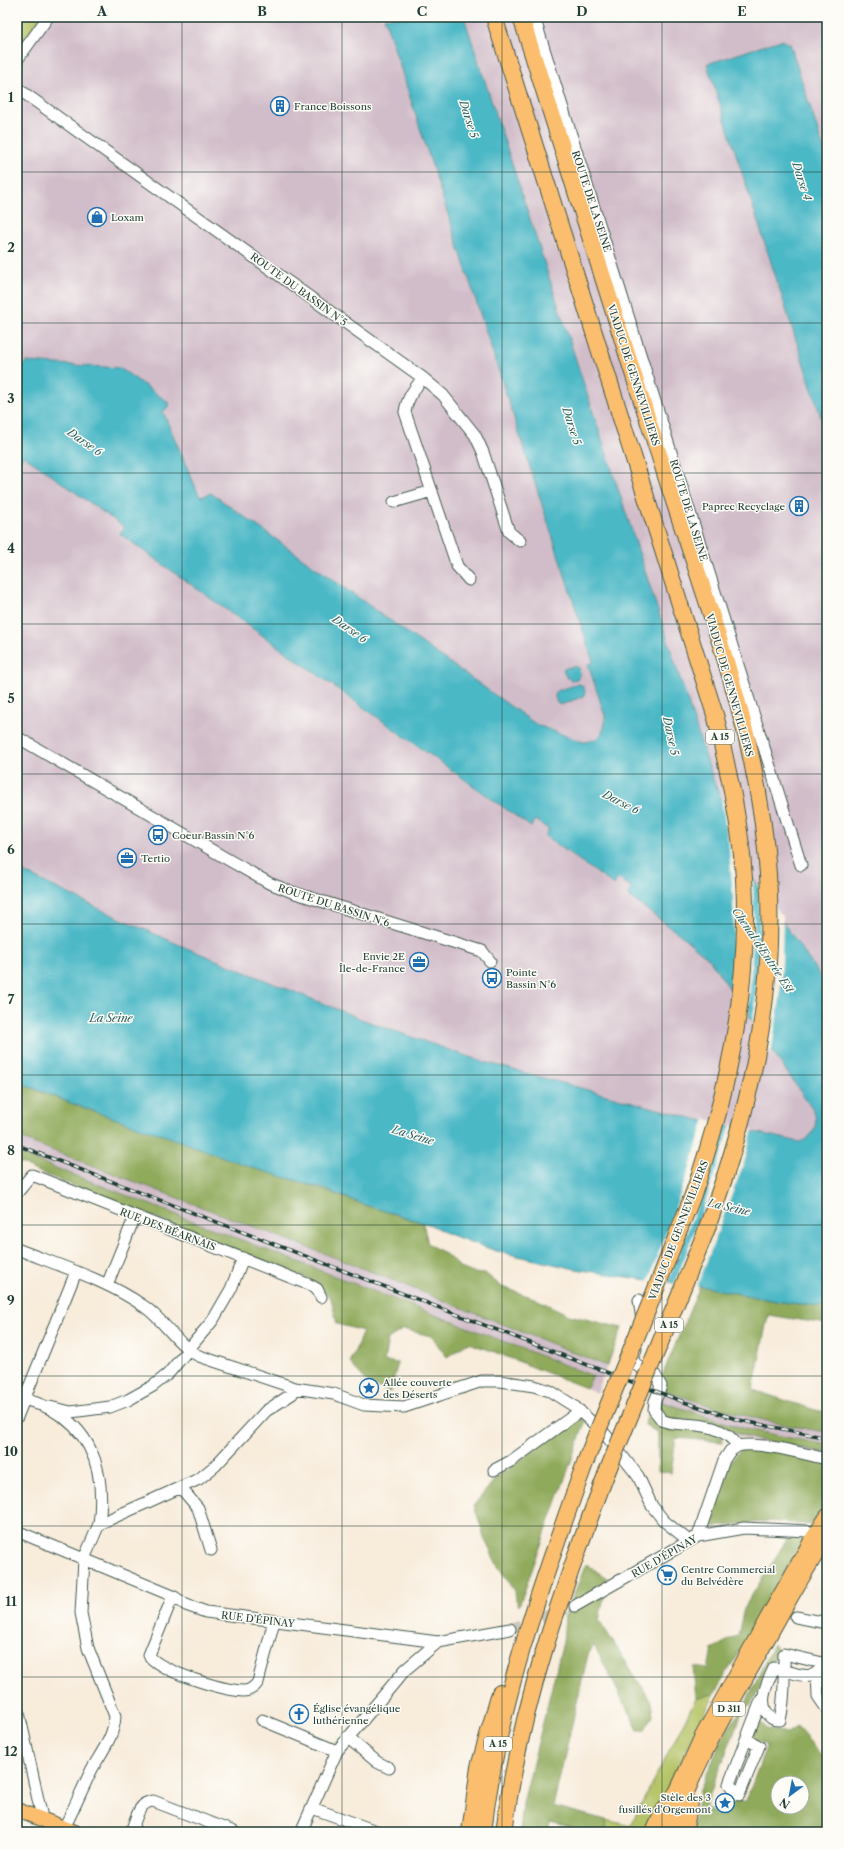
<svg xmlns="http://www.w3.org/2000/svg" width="844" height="1849" viewBox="0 0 844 1849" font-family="'Libre Caslon Text',serif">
	<rect width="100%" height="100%" fill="#fdfcf7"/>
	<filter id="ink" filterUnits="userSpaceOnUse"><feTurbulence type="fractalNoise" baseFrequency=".025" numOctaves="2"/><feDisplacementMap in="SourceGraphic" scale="8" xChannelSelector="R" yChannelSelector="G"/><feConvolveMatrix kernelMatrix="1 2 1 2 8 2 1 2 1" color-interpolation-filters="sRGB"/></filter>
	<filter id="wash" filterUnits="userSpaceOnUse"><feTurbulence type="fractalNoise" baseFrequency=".012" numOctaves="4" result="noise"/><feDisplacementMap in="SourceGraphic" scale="16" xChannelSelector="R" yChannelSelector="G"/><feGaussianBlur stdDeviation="0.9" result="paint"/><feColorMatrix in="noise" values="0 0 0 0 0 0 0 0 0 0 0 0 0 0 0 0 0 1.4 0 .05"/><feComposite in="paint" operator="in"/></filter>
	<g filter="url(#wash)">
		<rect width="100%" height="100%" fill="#f8ecdb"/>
		<path fill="#d1bdc9" d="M17,17H384L593,663L588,664L605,716V724L603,731L595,739L591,742H583L537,725L211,493L201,498L199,495L163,412L120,368L26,362L20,369L17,367Z
			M464,17H827V159L790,44L780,40L707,64L827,436V986L753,878L713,779Z
			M23,456L124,527L120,534L448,769L531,827L536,820L549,830L545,836L613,885L618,878L632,888L627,895L682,936L710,960L815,1113L816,1126L813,1133L808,1138L800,1142L695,1119L481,1061L366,1021L184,947L108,913L17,869V462H19Z
			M17,1137L357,1266L607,1366L597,1393L556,1374L17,1161Z
			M657,1388L827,1422V1456L767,1447L707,1424L649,1411Z"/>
		<path fill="#b5c467" stroke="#6a804e" d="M17,17H41L17,49Z
			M715,1693L645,1832H607L606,1820L630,1826L696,1699Z"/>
		<path fill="#90aa5c" stroke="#587448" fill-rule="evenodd" d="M17,1082C81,1109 148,1129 214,1152C284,1176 353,1202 423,1223L428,1244L447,1255L461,1268L473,1273L486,1274L502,1287L534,1298L569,1315L622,1328L607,1366L357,1266L17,1137Z
			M17,1153L593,1376L586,1388L492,1351L468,1343L447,1357L431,1336L403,1329L388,1339L384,1361L398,1363L390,1392L369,1384L350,1363L363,1331L337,1324L331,1298L311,1280L34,1170L21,1163L17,1167Z
			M700,1286L781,1302L827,1307V1324L768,1315L753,1390L815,1410L827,1412V1432C769,1424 713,1408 657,1388Z
			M660,1401L745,1429L827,1445V1453L757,1440L711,1424L665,1418L658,1408Z
			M649,1411L717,1433L722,1438L723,1442L676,1438L671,1473L658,1471V1433L644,1424Z
			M579,1418L586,1420L519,1606L516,1600L515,1591L497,1565L485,1540L474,1505L496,1478L573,1420Z
			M744,1448H755L827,1461V1505L812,1525L769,1521L716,1527L709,1524C717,1499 721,1462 744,1448Z
			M789,1536L804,1539L715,1693L696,1699L693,1667L708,1669L712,1649L738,1635L744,1608Z
			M586,1564L608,1578L599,1620L651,1701L653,1716L644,1730H638L594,1645L588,1655L553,1806L606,1820L607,1832H588L550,1822L548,1832H520L523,1803L563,1642L565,1616Z
			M773,1644L779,1650L750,1706L745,1705L705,1807L721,1815L733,1797L745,1803L767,1745L750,1738L758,1719L767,1729L787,1733L797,1727L827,1761V1832H692L700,1789L725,1733L745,1705ZM778,1783H802V1807H778Z"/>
		<path fill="#4bb8c6" stroke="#357a7d" d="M384,17H464L713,779L753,878L827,986V1307L781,1302L700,1286L640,1279L575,1269L496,1251L448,1234L431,1225L365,1205L321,1188L259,1170L166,1136L76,1105L17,1082V869L108,913L184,947L366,1021L481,1061L695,1119L800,1142C814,1136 817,1128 815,1113L710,960L682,936L627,895L632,888L618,878L614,885L545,836L549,830L536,820L531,827L120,534L124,527L24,456L18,463L17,462V367L20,369L26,362L120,368L168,402V407L163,412L199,495L201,497L211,493L537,725L583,742C599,742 606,731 605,716L588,664L593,662Z
			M781,40L790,44L827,159V436L707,64Z
			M574,666L579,668L580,675L578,679L571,680L566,677L563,669Z
			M579,684L582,685L585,691L584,696L561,705L557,703L555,697L556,691Z"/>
		<path fill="#f8ecdb" d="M720,792L752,871L753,878L754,926L748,1019L730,992L734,931L733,895L729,847Z
			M759,883L783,918L782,960L780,998L771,1054L752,1025L758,983L760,941Z
			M705,1119L724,1123L709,1175L667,1284L648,1282L690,1167Z
			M731,1125L753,1129L745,1160L697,1287L674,1285L703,1209Z"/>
	</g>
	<g filter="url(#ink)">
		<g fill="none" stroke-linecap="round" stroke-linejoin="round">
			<path stroke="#cdc9ba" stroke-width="11" stroke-dasharray="11 5.5" stroke-linecap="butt" d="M510,1629L575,1606"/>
			<defs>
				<path id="minor" d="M534,17L801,865
					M17,60L48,17
					M17,88L423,378L443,395L475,435L483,452L509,532L520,541
					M423,378C414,389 407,398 405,412L457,566L469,580
					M394,502L432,491
					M17,737L227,859L269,883L292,892L482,951L490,961
					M17,1193L32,1175L310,1285L317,1289L321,1297
					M17,1249C60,1266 107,1280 145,1307C165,1321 177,1345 199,1356L295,1388L334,1394L364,1405L404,1407L482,1381H500L534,1386L550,1391L574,1406L605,1434L638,1476L652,1506L664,1521L689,1541
					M107,1285L135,1216
					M639,1300L642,1320
					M636,1349L632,1360L641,1369L655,1375L661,1386L655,1401L654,1410C657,1413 659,1417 662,1420C669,1424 676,1423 683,1424C706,1425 724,1427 738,1446L730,1451L724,1460L698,1536
					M17,1396C29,1401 43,1404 54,1411C96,1435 105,1479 99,1524
					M37,1404L71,1412L110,1407L128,1400L153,1386L168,1374L213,1320L231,1289L243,1258
					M17,1417L76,1272
					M738,1446C759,1441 804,1454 827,1459
					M494,1470L511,1461L580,1411
					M181,1488L198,1508L211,1550
					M17,1530L19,1532L173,1596L186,1605L206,1612L438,1642L510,1629
					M173,1596L149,1655C158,1671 223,1690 243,1691C250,1691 254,1688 258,1682L274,1621
					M575,1606L698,1536L744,1528L808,1531
					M796,1617L827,1623
					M827,1664L784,1654C784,1677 785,1698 780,1720C767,1721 762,1707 764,1695C765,1686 770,1677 774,1668C786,1669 800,1678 812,1675C817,1673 822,1670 827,1667
					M817,1672L818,1696L827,1709
					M17,1704L41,1813L40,1818
					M262,1720L337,1751
					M347,1737L377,1762L389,1768
					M746,1739L759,1746L739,1795L729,1784L762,1698
					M312,1808L379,1832
					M64,1828C74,1809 82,1789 92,1769C102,1751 114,1737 115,1716L88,1648L81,1613L84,1559L99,1524L199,1479L215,1466L266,1411L292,1394L295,1388
					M131,1832C136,1820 138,1802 153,1801L234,1832
					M301,1832L337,1751L405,1670L438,1642"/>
				<path id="major" d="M17,1810L75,1832
					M653,1832L662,1812L675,1795L701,1738L766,1620L812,1539L827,1516
					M673,1832C691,1771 724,1717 755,1662C778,1621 800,1578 827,1538
					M685,1832L691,1803"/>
				<path id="highway" d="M521,17C571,177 621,336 672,495C712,618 760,743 768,874C775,979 757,1076 725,1176
					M470,1832L479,1767L500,1693
					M483,1832C497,1705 542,1583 585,1463
					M504,1832C519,1708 563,1588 607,1472
					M662,1832L675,1795"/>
			</defs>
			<use href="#minor" stroke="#40574d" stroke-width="13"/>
			<use href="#major" stroke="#40574d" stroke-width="16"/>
			<use href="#highway" stroke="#40574d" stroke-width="18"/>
			<use href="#minor" stroke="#fff" stroke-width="11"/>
			<use href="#major" stroke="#fbbe6e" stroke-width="14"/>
			<use href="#highway" stroke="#fbbe6e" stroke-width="16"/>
			<defs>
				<path id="rail" d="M17,1145L684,1402L739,1420L827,1438"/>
			</defs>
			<use href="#rail" stroke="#1f3d34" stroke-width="3.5"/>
			<use href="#rail" stroke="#fdfcf7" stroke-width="2" stroke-dasharray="6" stroke-linecap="butt"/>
			<defs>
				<path id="highway-bridge" d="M494,17L716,718C728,771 741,824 744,879C750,979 731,1079 700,1174C694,1194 686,1213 678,1232C649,1310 615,1386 585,1463
					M607,1472L706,1231L725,1176"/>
			</defs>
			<use href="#highway-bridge" stroke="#40574d" stroke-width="18" stroke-linecap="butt"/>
			<use href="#highway-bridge" stroke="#fbbe6e" stroke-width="16"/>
		</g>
	</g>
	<path fill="none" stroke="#1f3d34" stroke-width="1" stroke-opacity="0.55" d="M182,17V1832M342,17V1832M502,17V1832M662,17V1832M17,172H827M17,323H827M17,473H827M17,624H827M17,774H827M17,924H827M17,1075H827M17,1225H827M17,1376H827M17,1526H827M17,1677H827"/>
	<defs>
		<symbol id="building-ring" viewBox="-11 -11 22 22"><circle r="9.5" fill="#fdfcf7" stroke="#1f6fb2" stroke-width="1.5"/><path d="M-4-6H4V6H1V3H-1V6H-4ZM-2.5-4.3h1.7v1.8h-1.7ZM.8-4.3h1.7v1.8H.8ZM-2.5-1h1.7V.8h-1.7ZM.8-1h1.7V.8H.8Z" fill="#1f6fb2"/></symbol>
		<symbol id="shop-ring" viewBox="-11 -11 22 22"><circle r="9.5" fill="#fdfcf7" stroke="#1f6fb2" stroke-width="1.5"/><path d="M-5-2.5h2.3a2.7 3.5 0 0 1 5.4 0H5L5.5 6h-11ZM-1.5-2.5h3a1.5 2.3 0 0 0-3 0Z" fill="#1f6fb2"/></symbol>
		<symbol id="bus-ring" viewBox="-11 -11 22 22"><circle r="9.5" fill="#fdfcf7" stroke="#1f6fb2" stroke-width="1.5"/><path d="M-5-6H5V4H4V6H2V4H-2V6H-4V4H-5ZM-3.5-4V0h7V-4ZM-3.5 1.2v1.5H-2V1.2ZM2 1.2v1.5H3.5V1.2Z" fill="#1f6fb2"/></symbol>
		<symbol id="office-ring" viewBox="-11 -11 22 22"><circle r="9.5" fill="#fdfcf7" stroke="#1f6fb2" stroke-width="1.5"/><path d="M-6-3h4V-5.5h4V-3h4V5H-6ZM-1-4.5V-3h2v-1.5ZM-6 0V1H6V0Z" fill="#1f6fb2"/></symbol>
		<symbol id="sight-ring" viewBox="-11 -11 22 22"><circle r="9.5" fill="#fdfcf7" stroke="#1f6fb2" stroke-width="1.5"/><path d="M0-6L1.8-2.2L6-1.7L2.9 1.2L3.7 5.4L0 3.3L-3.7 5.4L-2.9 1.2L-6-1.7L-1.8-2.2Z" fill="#1f6fb2"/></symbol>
		<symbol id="supermarket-ring" viewBox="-11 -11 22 22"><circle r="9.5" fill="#fdfcf7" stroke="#1f6fb2" stroke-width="1.5"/><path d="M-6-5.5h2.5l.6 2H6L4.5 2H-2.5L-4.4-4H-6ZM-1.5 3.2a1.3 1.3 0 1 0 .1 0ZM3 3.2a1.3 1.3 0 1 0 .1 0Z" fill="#1f6fb2"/></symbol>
		<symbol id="church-ring" viewBox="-11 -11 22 22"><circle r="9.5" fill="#fdfcf7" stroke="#1f6fb2" stroke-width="1.5"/><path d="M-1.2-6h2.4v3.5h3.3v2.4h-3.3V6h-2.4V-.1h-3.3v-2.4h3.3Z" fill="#1f6fb2"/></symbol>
	</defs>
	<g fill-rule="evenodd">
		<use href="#building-ring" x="269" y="95" width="22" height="22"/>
		<use href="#shop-ring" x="86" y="206" width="22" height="22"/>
		<use href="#building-ring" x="788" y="495" width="22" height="22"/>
		<use href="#bus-ring" x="147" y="824" width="22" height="22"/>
		<use href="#office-ring" x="116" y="847" width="22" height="22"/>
		<use href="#office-ring" x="408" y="951" width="22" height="22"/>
		<use href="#bus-ring" x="481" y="967" width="22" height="22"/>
		<use href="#sight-ring" x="358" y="1377" width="22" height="22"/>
		<use href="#supermarket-ring" x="656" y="1564" width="22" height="22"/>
		<use href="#church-ring" x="288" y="1703" width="22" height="22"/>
		<use href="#sight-ring" x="714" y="1792" width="22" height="22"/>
	</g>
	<g text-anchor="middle" stroke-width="3" stroke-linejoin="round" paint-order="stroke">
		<g fill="#fdfcf7" stroke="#62766e" stroke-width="1">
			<rect x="706" y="730" width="28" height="14" rx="3"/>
			<rect x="655" y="1318" width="28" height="14" rx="3"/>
			<rect x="713" y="1702" width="32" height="14" rx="3"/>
			<rect x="484" y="1737" width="28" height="14" rx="3"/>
		</g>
		<g font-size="9" font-weight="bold" fill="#1f3d34">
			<text x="720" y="740">A 15</text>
			<text x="669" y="1328">A 15</text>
			<text x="729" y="1712">D 311</text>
			<text x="498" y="1747">A 15</text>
		</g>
		<g font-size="10" fill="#1f3d34" stroke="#fdfcf7" text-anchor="start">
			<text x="294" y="110">France Boissons</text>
			<text x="111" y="221">Loxam</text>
			<text x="785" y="510" text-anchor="end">Paprec Recyclage</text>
			<text x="172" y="839">Coeur Bassin N°6</text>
			<text x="141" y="862">Tertio</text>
			<text x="405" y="960" text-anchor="end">Envie 2E<tspan x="405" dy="12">Île-de-France</tspan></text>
			<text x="506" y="976">Pointe<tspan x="506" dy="12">Bassin N°6</tspan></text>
			<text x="383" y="1386">Allée couverte<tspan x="383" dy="12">des Déserts</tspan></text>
			<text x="681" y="1573">Centre Commercial<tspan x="681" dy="12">du Belvédère</tspan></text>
			<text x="313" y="1712">Église évangélique<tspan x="313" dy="12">luthérienne</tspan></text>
			<text x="711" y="1801" text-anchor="end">Stèle des 3<tspan x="711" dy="12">fusillés d'Orgemont</tspan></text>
		</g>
		<g font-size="10" fill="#1f3d34" stroke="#fdfcf7">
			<text transform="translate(592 201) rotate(72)" y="4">ROUTE DE LA SEINE</text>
			<text transform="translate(299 289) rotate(36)" y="4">ROUTE DU BASSIN N°5</text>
			<text transform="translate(634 375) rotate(72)" y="4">VIADUC DE GENNEVILLIERS</text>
			<text transform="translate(689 510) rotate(73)" y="4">ROUTE DE LA SEINE</text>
			<text transform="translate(730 685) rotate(74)" y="4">VIADUC DE GENNEVILLIERS</text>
			<text transform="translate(334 905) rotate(18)" y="4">ROUTE DU BASSIN N°6</text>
			<text transform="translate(168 1229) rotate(21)" y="4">RUE DES BÉARNAIS</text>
			<text transform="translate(678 1230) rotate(-69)" y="4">VIADUC DE GENNEVILLIERS</text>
			<text transform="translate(664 1556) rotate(-30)" y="4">RUE D'ÉPINAY</text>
			<text transform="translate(258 1619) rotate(7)" y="4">RUE D'ÉPINAY</text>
		</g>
		<g font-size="11" font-style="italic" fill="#2c6260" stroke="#fdfcf7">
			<text transform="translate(469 119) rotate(72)" y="4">Darse 5</text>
			<text transform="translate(802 181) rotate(72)" y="4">Darse 4</text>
			<text transform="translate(572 426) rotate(72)" y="4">Darse 5</text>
			<text transform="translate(85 442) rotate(35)" y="4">Darse 6</text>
			<text transform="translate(350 629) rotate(35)" y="4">Darse 6</text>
			<text transform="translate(671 736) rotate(78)" y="4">Darse 5</text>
			<text transform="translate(621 802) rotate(27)" y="4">Darse 6</text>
			<text transform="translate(763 950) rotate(56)" y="4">Chenal d'Entrée Est</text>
			<text x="111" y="1022">La Seine</text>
			<text transform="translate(413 1135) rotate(17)" y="4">La Seine</text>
			<text transform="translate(729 1207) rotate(13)" y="4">La Seine</text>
		</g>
	</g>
	<rect width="844" height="1849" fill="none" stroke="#fdfcf7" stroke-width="44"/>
	<g transform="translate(790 1795) rotate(212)"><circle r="19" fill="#fdfcf7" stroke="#a4b0a9"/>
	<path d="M0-3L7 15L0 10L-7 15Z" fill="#1f6fb2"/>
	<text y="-6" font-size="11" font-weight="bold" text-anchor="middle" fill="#1f3d34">N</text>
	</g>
	<rect x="22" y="22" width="800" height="1805" fill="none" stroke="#1f3d34" stroke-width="1.5"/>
	<g font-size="13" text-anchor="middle" font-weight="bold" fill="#1f3d34">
		<text x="102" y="16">A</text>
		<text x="262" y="16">B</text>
		<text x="422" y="16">C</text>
		<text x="582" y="16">D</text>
		<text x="742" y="16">E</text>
		<text x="11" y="102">1</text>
		<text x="11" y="252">2</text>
		<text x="11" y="403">3</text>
		<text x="11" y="553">4</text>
		<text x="11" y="703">5</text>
		<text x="11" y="854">6</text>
		<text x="11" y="1004">7</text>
		<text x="11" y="1155">8</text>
		<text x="11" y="1305">9</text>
		<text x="11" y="1456">10</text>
		<text x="11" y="1606">11</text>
		<text x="11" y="1756">12</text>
	</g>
</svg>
